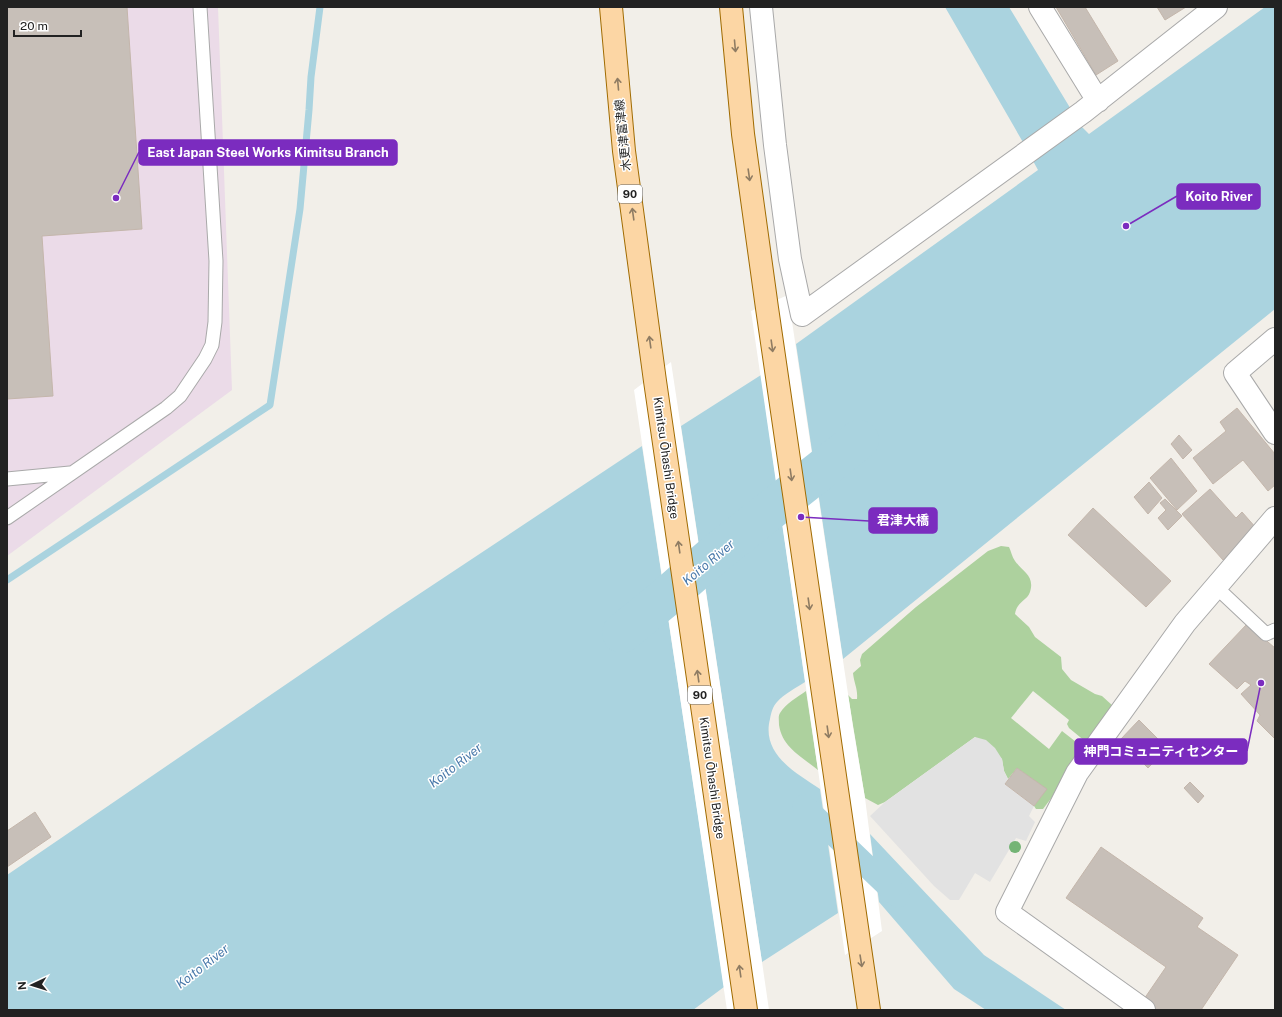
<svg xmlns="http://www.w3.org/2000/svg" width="1282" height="1017" viewBox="0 0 1282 1017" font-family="'Public Sans','Noto Sans JP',sans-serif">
	<rect width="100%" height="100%" fill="#f2efe9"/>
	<path fill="#ebdbe8" d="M7,7H218L232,390L7,556Z"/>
	<path fill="#add19e" d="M1001,546L1009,547C1011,551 1012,557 1015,561C1023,572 1035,576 1030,592C1027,601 1017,601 1015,614L1029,627L1035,637L1061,657L1062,669L1071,680L1095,694L1102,696L1113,706L1086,742L1069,728L1067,724L1069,720L1033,691L1011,718L1049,749L1062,731L1085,749L1062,784L1043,809H1036L1034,806L1046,789L1017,768L1008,779L1004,771L1002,759L975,737L885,802L878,805L865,798L848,695L852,699H857C858,689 854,683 853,673L861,666L860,660L862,654L916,607L988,551Z
		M806,691L818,770C802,757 782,747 779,725C779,720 778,716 780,713C786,703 798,697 806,691Z"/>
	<path fill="#e2e2e2" d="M975,737L986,740L995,748L1002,759L1004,771L1008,779L1005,784L1034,806L1029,816L1035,822L1026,841L1016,838L990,882L975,873L959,900H950L934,886L870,816L885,802Z"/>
	<path fill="#aad3df" d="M945,7H1009L1072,111L1024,144Z
		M1265,7H1275V309L843,659L796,344L1038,170L1032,159L1079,124L1089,134Z
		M761,375L805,682C796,688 784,694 777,702C773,706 771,713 770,719C761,754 796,773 820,789L838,913L762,962L681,426Z
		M642,446L724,987L693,1010H7V875L392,612Z
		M870,834L984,955L1066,1010H986L954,989L879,902Z"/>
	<path fill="#fff" d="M788,295L853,727L865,798L882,931L845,955L751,311Z
		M671,362L762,962L769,1010H727L634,390Z"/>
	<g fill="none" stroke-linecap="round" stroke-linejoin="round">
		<path stroke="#aad3df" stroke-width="7" d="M7,580L270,405L300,209L309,110L311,77L320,7"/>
		<path stroke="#aad3df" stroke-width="23" d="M804,806L898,896"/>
		<path stroke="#aad3df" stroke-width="40" d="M622,633L665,598L715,554L859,440"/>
	</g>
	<path fill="#c7bfb8" stroke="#c4b6ab" d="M7,7H127L142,229L42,236L53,396L7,399Z
		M1056,7H1085L1118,61L1096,75Z
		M1157,7H1186L1165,20Z
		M1237,408L1275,454V485L1268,491L1243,460L1213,484L1193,458L1226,431L1220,422Z
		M1179,435L1192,450L1183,459L1171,444Z
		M1171,458L1197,491L1177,510L1150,478Z
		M1149,482L1162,498L1148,514L1134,497Z
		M1210,489L1236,518L1242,512L1257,529L1223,560L1182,514Z
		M1165,499L1182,516L1168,530L1158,518L1166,510L1160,503Z
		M1093,508L1171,581L1146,607L1068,535Z
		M1247,624L1275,648V739L1257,721L1260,715L1241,694L1251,685L1245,681L1237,689L1209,664Z
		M1139,720L1167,748L1148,768L1120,740Z
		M1017,768L1047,789L1034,806L1005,784Z
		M1190,782L1204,796L1198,803L1184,788Z
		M35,812L51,837L7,867V831Z
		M1101,847L1203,918L1197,927L1238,955L1201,1010H1154L1142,1002L1166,967L1066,898Z"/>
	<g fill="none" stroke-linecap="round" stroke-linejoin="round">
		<defs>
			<path id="lane" d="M7,479L70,473
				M7,518L166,408L180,396L205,359L212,345L215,322L216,261L200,7
				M1216,587L1266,634L1275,630"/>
			<path id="street" d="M761,7L775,145L790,259L802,315L1083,112L1216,7
				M1040,7L1098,101
				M1275,339L1235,373L1275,433
				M1144,1010L1007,912L1077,773L1185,623L1275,518"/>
			<path id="primary" d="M611,7L624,151L655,381L746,1010
				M731,7L743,134L767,308L869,1010"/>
		</defs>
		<use href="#lane" stroke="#a9a9a9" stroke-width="15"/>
		<use href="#street" stroke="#a9a9a9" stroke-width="24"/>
		<use href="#primary" stroke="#a06b00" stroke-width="24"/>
		<use href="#lane" stroke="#fff" stroke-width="13"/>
		<use href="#street" stroke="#fff" stroke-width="22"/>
		<use href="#primary" stroke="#fcd6a4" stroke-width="22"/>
	</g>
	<circle fill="#74b475" cx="1015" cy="847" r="6"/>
	<defs><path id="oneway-shaft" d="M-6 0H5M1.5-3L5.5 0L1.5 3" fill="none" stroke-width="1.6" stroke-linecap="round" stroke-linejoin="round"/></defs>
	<g stroke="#8f7c63">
		<use href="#oneway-shaft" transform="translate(735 46) rotate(85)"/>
		<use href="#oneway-shaft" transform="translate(618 84) rotate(-95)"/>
		<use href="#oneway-shaft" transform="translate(749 175) rotate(82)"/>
		<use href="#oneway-shaft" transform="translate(633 214) rotate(-98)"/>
		<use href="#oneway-shaft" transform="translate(650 342) rotate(-98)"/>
		<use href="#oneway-shaft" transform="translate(772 346) rotate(82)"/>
		<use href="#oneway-shaft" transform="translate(791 475) rotate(82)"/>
		<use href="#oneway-shaft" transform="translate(679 547) rotate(-98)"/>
		<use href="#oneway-shaft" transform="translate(809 604) rotate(82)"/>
		<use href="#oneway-shaft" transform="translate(698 676) rotate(-98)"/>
		<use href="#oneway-shaft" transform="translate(828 732) rotate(82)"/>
		<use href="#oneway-shaft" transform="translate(861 961) rotate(81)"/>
		<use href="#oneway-shaft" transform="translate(740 971) rotate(-98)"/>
	</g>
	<g text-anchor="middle" stroke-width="3" stroke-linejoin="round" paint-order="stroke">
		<g fill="#fff" stroke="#646464" stroke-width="1">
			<rect x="618" y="185" width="24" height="18" rx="3"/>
			<rect x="688" y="686" width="24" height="18" rx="3"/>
		</g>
		<g font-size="11" font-weight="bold" fill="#222">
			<text x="630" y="198">90</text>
			<text x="700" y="699">90</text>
		</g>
		<g font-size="12" fill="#222" stroke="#fff">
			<text transform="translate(623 135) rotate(-96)" y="4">木更津富津線</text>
			<text transform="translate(666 458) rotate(82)" y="4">Kimitsu Ōhashi Bridge</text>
			<text transform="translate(712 778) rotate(82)" y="4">Kimitsu Ōhashi Bridge</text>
		</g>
		<g font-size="13" font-style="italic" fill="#4a7aab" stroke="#fff">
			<text transform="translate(708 562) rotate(-40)" y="5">Koito River</text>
			<text transform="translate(455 765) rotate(-38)" y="5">Koito River</text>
			<text transform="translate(202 966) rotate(-38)" y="5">Koito River</text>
		</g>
	</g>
	<path fill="none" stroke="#7b2cbf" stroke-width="1.5" d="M116 198L139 152M1126 226L1177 196M801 517L869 521M1261 683L1247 751"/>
	<g fill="#7b2cbf" stroke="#fff" stroke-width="1.5">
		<circle cx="116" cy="198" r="4"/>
		<circle cx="1126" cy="226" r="4"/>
		<circle cx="801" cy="517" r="4"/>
		<circle cx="1261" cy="683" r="4"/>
	</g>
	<g fill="#7b2cbf" stroke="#7b2cbf" stroke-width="1.5">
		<rect x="139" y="140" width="258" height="25" rx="4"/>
		<rect x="1177" y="184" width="83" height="25" rx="4"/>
		<rect x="869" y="508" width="68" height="25" rx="4"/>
		<rect x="1075" y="739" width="172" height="25" rx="4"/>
	</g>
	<g font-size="13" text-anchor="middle" font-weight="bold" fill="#fff">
		<text x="268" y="157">East Japan Steel Works Kimitsu Branch</text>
		<text x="1219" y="201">Koito River</text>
		<text x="903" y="525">君津大橋</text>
		<text x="1161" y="756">神門コミュニティセンター</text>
	</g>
	<rect width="1282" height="1017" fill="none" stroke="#222222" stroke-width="16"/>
	<g transform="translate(32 985) rotate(266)" stroke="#ffffff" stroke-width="3" paint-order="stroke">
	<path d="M0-3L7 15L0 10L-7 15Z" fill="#222222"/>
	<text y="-6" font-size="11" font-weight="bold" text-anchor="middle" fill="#222222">N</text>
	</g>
	<path d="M14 30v6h67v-6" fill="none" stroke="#222222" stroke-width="2"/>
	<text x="20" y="30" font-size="12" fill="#222222" stroke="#ffffff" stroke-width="3" paint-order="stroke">20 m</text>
</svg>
